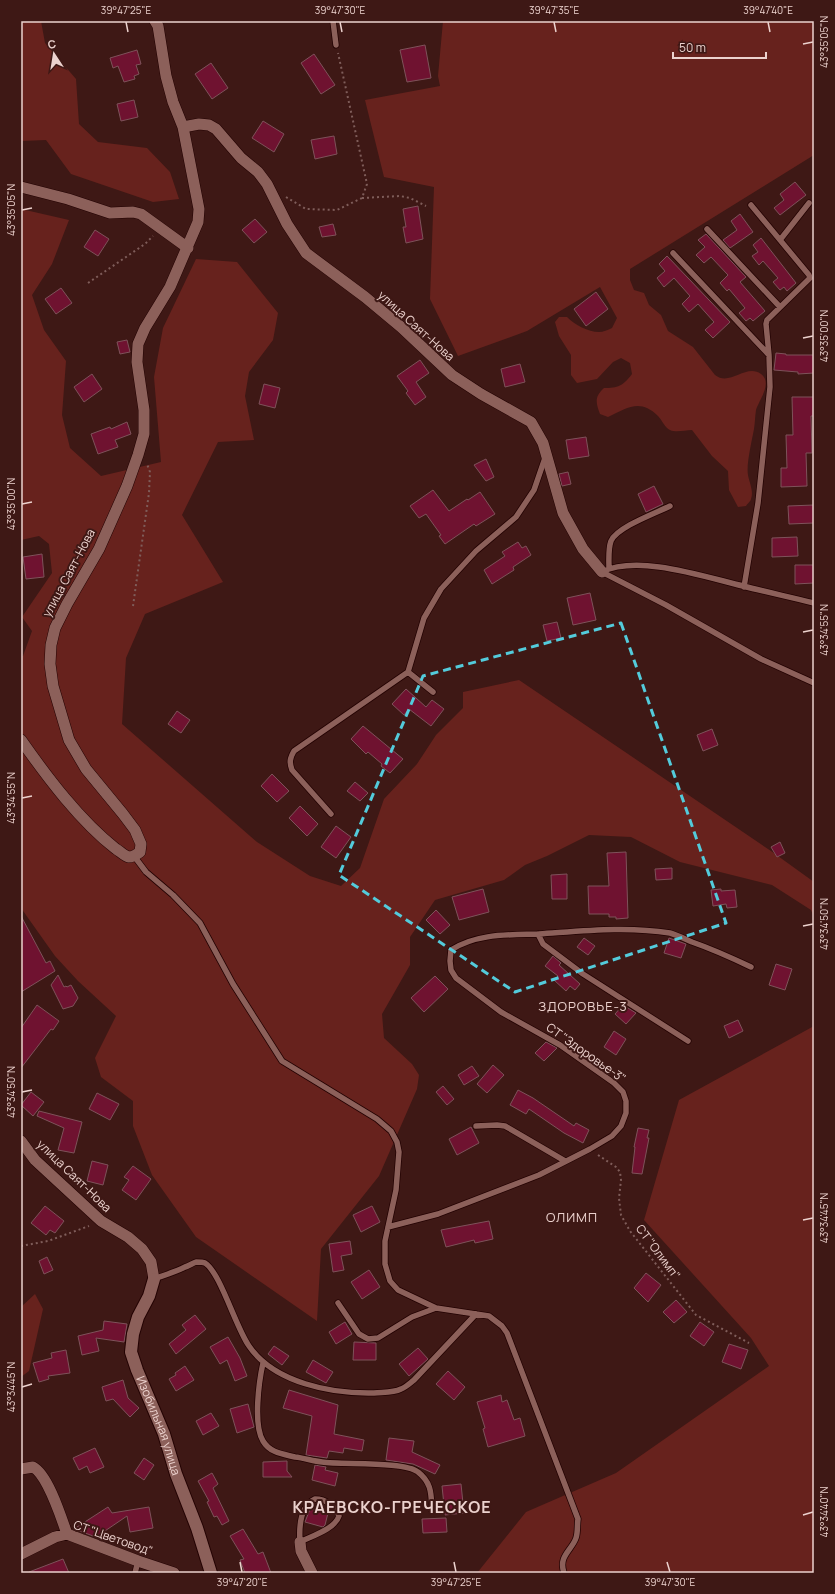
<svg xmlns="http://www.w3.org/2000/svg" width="835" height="1594" viewBox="0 0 835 1594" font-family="Manrope,sans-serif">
	<rect width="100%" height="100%" fill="#3e1815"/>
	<path fill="#67221d" d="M21,21H41L45,43L76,79L79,124L98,142L147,148L170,172L179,199L153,202L71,174L46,140L21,141Z
		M443,21H814V155L630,269V280L634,290L644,293L649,305L661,315L668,331L693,347L715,375C730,387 746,363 761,374C773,383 759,400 756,410C755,416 755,423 754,429C752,440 746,465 748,475C749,482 754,491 751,499C751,501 747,504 746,506L738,507L729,490L728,471L712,456L692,430C684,430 677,433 670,430C665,428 662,420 658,416C640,398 627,408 608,417L600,414C596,403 594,397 604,388C618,388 623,386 632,374L630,363L621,358L613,362L597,379L577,383L571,375V355L559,336L555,322L559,317H567C575,325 588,332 599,332C603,332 608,330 612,328L617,318L600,287L527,331L458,356L430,299L434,187L384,177L365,100L440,86L438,76Z
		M21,209L69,220L52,264L32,295L44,330L66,361L62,415L70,448L101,476L161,462L154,377L163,328L196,259L237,262L278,313L273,340L249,372L245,396L254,440L218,442L182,515L223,582L145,614L126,658L122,724L257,842L310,876L341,886L360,868L384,799L417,764L436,735L463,708V692L519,680L771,851L814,882V917L811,910L772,885L680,862L631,837L589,835L547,856L525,865L504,880L435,900L410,937V965L382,1014L384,1038L412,1064L419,1075L417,1089L379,1176L321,1249L317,1321L196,1237L152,1175L133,1126V1101L101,1077L95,1058L116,1016L78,981L55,956L21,908V656H23L32,631L22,617L52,573L49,544L39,536L21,540Z
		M814,1026V1573H477L526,1512L616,1473L769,1366L751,1338L644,1220L679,1100Z
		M35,1294L43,1309L29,1371L21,1377V1307Z"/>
	<path fill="#6f1230" stroke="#7e525a" d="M425,45L431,78L407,82L400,50Z
		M137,50L141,64L136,65L139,74L134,76L135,79L124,82L118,66L113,68L110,58Z
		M314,54L335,85L321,94L301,63Z
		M211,63L228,88L212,99L195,74Z
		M134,100L138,117L121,121L117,104Z
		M263,121L284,134L274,152L252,138Z
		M334,136L337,154L315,159L311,140Z
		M795,182L806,195L780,215L774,208L784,200L780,194Z
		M418,206L423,239L406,243L403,227H406L403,209Z
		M740,214L753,232L730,248L723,240L737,230L731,221Z
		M255,219L267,232L254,243L242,230Z
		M333,224L336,235L322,237L319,227Z
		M95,230L109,239L98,256L84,247Z
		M706,234L746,277L740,282L765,311L753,321L750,318L746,321L739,313L745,308L729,289L727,291L720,283L728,275L711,257L704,263L696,255L705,247L698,240Z
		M761,238L796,283L787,291L784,287L780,290L773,282L778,278L763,261L759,265L752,256L758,252L753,245Z
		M667,256L730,322L713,338L705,330L714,322L698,304L689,312L682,304L690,296L674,278L664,287L657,278L665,271L659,264Z
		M61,288L72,303L56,314L45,299Z
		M596,292L608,309L586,326L574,309Z
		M127,340L130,352L120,354L117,342Z
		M776,353L786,354V355H814V373L798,374V372L774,370Z
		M420,360L429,373L416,382L426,397L415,405L406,393L408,391L397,376Z
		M520,364L525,382L505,387L501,369Z
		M92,374L102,389L84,402L74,387Z
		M264,384L280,388L275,408L259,404Z
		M792,397H814V416H811L812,453H806L807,486L781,487V468H787L786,435H793Z
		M127,422L131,434L115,440L118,447L98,454L91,434L110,427L111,429Z
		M586,437L589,456L569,459L566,440Z
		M486,459L494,477L486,481L474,465Z
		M568,472L571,484L562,486L559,474Z
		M654,486L663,504L646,512L638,494Z
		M433,490L449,511L467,499L468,500L480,492L495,514L476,526L474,524L445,544L439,536L441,535L426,514L419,518L410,506Z
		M814,505V523L789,524L788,506Z
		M797,537L798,556L772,557V538Z
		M518,542L522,548L526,546L531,555L513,567L514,570L492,584L484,570L505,556L502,552Z
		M42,554L44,577L26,579L23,557Z
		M795,565H814V583L795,584Z
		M590,593L596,620L573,625L567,598Z
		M557,622L561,638L547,641L543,625Z
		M406,689L426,707L432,700L444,709L431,726L409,709L404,715L392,704Z
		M177,711L190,720L181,733L168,724Z
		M363,726L403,759L390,773L381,766L382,764L368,752L366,754L351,739Z
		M712,729L718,745L703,751L697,735Z
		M272,774L289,791L277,802L261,786Z
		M355,782L368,793L360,801L347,791Z
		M300,806L318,824L307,836L289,818Z
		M336,826L351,837L336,858L321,847Z
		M780,842L785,853L777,857L771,847Z
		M626,852L628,918L616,919V917H609V914H589L588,886H609L607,853Z
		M672,868V879L656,880L655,869Z
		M567,874V899H552L551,875Z
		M483,889L489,912L459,920L452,897Z
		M721,889V891L735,890L737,907L727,908L726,904L713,906L711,890Z
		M436,910L450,925L440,934L426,920Z
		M21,916L46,963L50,961L55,971L21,992Z
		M584,938L595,946L588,955L577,947Z
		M669,938L686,944L681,958L664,953Z
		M553,956L561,963L559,965L580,984L575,990L570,986L566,991L554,980L558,976L545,966Z
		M776,964L792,969L785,990L769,985Z
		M58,975L64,987L66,986L67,987L71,985L78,998L73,1006L63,1009L51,985Z
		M435,976L448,989L424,1012L411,998Z
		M37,1005L59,1021L53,1030L51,1029L21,1068V1028Z
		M623,1005L636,1013L626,1024L615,1014Z
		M738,1020L743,1031L729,1038L724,1026Z
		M614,1031L626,1039L616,1055L604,1047Z
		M546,1042L557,1048L544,1061L535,1053Z
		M493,1065L504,1075L487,1093L477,1084Z
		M472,1066L479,1076L464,1085L458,1075Z
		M443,1086L454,1099L447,1105L436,1092Z
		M518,1090L533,1098L574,1126L576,1123L589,1130L583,1143L564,1133L529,1109L526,1114L510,1105Z
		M31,1092L44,1102L33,1116L21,1105Z
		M97,1093L119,1104L110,1120L89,1109Z
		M39,1111L82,1122L74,1153L58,1150L64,1128L37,1116Z
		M471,1127L479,1143L457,1155L449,1139Z
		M638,1128L649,1130L647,1138H649L642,1174L632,1173L635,1147H634Z
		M92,1161L108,1165L103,1185L87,1181Z
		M133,1166L151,1179L136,1200L122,1190L129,1180L124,1177Z
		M45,1206L64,1221L55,1233L50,1230L46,1235L31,1223Z
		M372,1206L380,1222L361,1232L353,1215Z
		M489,1221L493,1239L475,1243L474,1240L446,1247L441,1230Z
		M350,1241L352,1254L341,1256L344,1270L333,1272L329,1244Z
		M47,1257L53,1270L44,1274L39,1261Z
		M369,1270L380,1287L362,1299L351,1282Z
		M646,1273L661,1285L648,1302L634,1288Z
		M676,1300L687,1312L674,1323L663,1312Z
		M195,1315L206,1329L176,1354L169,1344L186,1330L182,1325Z
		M104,1321L127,1324L124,1342L96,1338L99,1351L82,1355L78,1336L103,1330Z
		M345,1322L352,1334L336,1344L329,1332Z
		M700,1322L714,1332L704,1346L690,1336Z
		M228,1337L240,1358L247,1376L235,1381L227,1360L220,1364L210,1347Z
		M354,1342L376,1343V1360H353Z
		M729,1344L748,1350L741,1369L722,1362Z
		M274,1346L289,1356L282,1365L268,1354Z
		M418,1348L428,1359L409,1376L399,1364Z
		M66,1350L70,1373L48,1376L49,1379L39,1382L33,1363L52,1358L51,1353Z
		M313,1360L333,1372L326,1383L306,1372Z
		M185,1366L194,1380L176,1391L169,1379L176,1375L175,1373Z
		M448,1371L465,1387L454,1400L436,1384Z
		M123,1380L128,1398L139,1408L130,1417L113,1399L106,1401L102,1387Z
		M289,1390L338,1405L334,1434L364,1440L362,1451L344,1448L343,1453L329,1451L327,1458L306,1455L312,1416L283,1408Z
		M501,1395L502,1402L507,1400L514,1420L520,1418L525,1436L488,1447L483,1429L485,1428L477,1402Z
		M248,1404L254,1427L237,1433L230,1409Z
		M211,1413L219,1426L203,1435L196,1421Z
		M389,1438L414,1441L412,1452L440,1465L435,1474L413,1464L386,1460Z
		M95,1448L104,1467L90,1473L87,1466L79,1470L73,1458Z
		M144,1458L154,1465L144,1480L134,1473Z
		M287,1461V1471L292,1477H263V1462Z
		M315,1465L326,1467L325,1470L338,1473L335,1486L312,1480Z
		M212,1473L218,1484L213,1488L229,1521L222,1525L217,1516L214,1517L207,1502L209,1501L198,1481Z
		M461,1484L464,1513L445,1515L442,1486Z
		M108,1507L112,1513L149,1507L153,1528L130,1532L127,1516L96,1537L74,1529Z
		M310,1509L328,1513L325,1525L323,1527L305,1522Z
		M446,1518L447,1532L423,1533L422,1519Z
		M243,1529L258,1554L263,1552L271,1573H245L240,1560L244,1559L230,1536Z
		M63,1559L69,1573H30L29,1572Z"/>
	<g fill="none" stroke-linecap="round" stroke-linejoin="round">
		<defs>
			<path id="lane" d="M333,21L336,45
				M751,205L809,275L810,278L767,320L766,324L769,355
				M707,229L780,307
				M780,240L809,203
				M673,253L769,355L770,387L758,503L744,587
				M609,569C609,560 608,549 611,541C617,527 656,513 670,506
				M602,572L666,605L761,659L814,683
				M602,572C638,554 705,577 743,586C766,592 790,597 814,603
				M433,692L408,672L424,618L441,589L476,551L516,517L534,490L545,458
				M331,814L292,770C289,762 290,758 294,751L408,672
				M134,856L146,872L173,895L200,923L233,984L282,1061L377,1119L391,1131L397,1142L399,1152L396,1190L385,1241V1264L390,1281L398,1290L436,1308L489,1316L502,1326L507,1333L578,1519C577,1525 578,1532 576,1538C572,1550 558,1556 564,1573
				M538,934L543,944L583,974L688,1041
				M476,1126L497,1125L505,1126L565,1161
				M388,1227L438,1214L539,1175L590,1149L612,1136L621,1126L626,1113V1101L623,1092L614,1083L560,1045L501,1012L456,978L451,970L450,961L451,950C477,933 510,935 539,934C583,931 626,926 670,933C677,935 685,939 692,942C712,949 732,958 751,967
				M154,1279C165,1275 175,1272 185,1267C189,1266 193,1263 196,1262C199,1262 203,1262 205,1263C220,1272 236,1328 249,1346C274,1383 332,1394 374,1393C383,1392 393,1393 401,1389C406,1387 410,1383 414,1380L476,1314
				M338,1303L359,1334L368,1339L378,1338L412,1317L436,1308
				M263,1363C259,1381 253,1425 263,1441C270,1453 283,1454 295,1457C304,1458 313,1461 322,1462C342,1465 405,1461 418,1472C432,1483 431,1494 432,1510
				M315,1499C326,1499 335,1506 339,1516C335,1529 312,1536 300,1542C299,1527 300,1506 315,1499Z
				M135,1573L138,1561"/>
			<path id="street" d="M183,127L199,124L209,125L216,129L241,158L258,172L267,184L287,224L306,253L365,297L401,327L452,375L481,394L531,422L543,443L563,513L583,549L602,572
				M21,187L68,199L110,213L133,212L141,214L188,248
				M21,740C47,777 80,821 116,849C120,851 124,856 129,857C133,857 136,855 140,852L141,844L135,830L123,814L86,769L69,740L53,686L50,664L51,645L55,628L67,604L99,549L127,486L138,455L144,434V410L137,362L138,344L145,328L170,287L198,222L199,209L183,127L173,102L166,76L158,26L155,21
				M21,1141L35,1160L101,1221L128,1237L142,1249L151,1262L154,1279
				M21,1469L33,1467C48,1475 61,1517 67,1534
				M300,1542L301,1551L312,1573
				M21,1554L55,1537L67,1534L138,1561L174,1573"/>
			<g id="secondary">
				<path id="s1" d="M154,1279L149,1296L138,1317L133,1334L131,1352L137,1370L164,1434L176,1474L197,1528L211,1573"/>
			</g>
		</defs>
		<use href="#lane" stroke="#230202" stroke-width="7"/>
		<use href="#street" stroke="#230202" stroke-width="12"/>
		<use href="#secondary" stroke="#230202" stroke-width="14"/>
		<path stroke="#7f5d5a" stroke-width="2" stroke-dasharray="2 3" stroke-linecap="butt" d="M286,197L306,209L337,210L362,198L367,184L338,53
			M362,198L400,196L410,198L426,206
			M88,283L145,244L153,236
			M133,606L149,493L150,472L147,464
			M598,1155L616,1167L620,1172L621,1180L619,1198L621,1215L630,1231L696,1315L749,1343
			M21,1246L48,1241L89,1226"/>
		<use href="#lane" stroke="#8c605a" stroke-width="5.5"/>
		<use href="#street" stroke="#8c605a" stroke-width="11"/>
		<use href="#secondary" stroke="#8c605a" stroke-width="12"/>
	</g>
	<path fill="none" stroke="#53cbdb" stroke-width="3" stroke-dasharray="8 5" stroke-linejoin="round" d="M621,623L726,923L515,992L339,875L423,676Z"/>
	<path fill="none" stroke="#ecd2ce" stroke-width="1.5" d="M126,22L128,32M340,22L342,32M554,22L556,32M768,22L770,32M803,44L813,42M22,210L32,208M803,338L813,336M22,504L32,502M803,632L813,630M22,798L32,796M803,926L813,924M22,1092L32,1090M803,1220L813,1218M22,1387L32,1384M803,1515L813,1512M240,1562L242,1572M454,1562L456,1572M667,1562L670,1572"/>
	<g text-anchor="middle" stroke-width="4" stroke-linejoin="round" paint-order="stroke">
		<g font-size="12" fill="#ecd2ce" stroke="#3e1815">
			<text transform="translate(416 326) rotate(42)" y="4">улица Саят-Нова</text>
			<text transform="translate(69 573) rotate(-62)" y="4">улица Саят-Нова</text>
			<text transform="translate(586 1053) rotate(35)" y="4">СТ "Здоровье-3"</text>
			<text transform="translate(74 1176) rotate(44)" y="4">улица Саят-Нова</text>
			<text transform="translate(658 1252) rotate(53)" y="4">СТ "Олимп"</text>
			<text dy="4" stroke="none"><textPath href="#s1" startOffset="156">Изобильная улица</textPath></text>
			<text transform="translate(113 1538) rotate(19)" y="4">СТ "Цветовод"</text>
		</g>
		<g font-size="13" letter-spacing="1" fill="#ecd2ce" stroke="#3e1815">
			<text x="583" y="1011">ЗДОРОВЬЕ-3</text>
			<text x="572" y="1222">ОЛИМП</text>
		</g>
		<g font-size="16" font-weight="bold" letter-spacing="1" fill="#ecd2ce" stroke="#3e1815">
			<text x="392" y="1513">КРАЕВСКО-ГРЕЧЕСКОЕ</text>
		</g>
	</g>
	<rect width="835" height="1594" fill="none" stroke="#3e1815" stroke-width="44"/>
	<g transform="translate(54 54) rotate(348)" stroke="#3e1815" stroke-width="3" paint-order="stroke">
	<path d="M0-3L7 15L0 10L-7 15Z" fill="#ecd2ce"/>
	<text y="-6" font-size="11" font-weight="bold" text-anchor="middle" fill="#ecd2ce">С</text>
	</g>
	<path d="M673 52v6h93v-6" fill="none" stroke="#ecd2ce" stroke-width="2"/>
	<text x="679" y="52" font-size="12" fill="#ecd2ce" stroke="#3e1815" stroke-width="3" paint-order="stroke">50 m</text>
	<rect x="22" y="22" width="791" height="1550" fill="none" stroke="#ecd2ce" stroke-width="1.5"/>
	<g font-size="10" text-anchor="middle" fill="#ecd2ce">
		<text x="126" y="14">39°47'25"E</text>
		<text x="340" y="14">39°47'30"E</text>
		<text x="554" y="14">39°47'35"E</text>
		<text x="768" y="14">39°47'40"E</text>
		<text transform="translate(824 42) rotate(-90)" y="4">43°35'05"N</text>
		<text transform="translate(11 210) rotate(-90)" y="4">43°35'05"N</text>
		<text transform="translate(824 336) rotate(-90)" y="4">43°35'00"N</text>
		<text transform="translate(11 504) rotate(-90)" y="4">43°35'00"N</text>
		<text transform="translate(824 630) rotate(-90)" y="4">43°34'55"N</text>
		<text transform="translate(11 798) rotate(-90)" y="4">43°34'55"N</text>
		<text transform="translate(824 924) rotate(-90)" y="4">43°34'50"N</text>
		<text transform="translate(11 1092) rotate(-90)" y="4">43°34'50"N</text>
		<text transform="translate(824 1218) rotate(-90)" y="4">43°34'45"N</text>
		<text transform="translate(11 1387) rotate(-90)" y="4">43°34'45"N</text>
		<text transform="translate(824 1512) rotate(-90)" y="4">43°34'40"N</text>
		<text x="242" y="1586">39°47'20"E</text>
		<text x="456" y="1586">39°47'25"E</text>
		<text x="670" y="1586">39°47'30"E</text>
	</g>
</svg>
